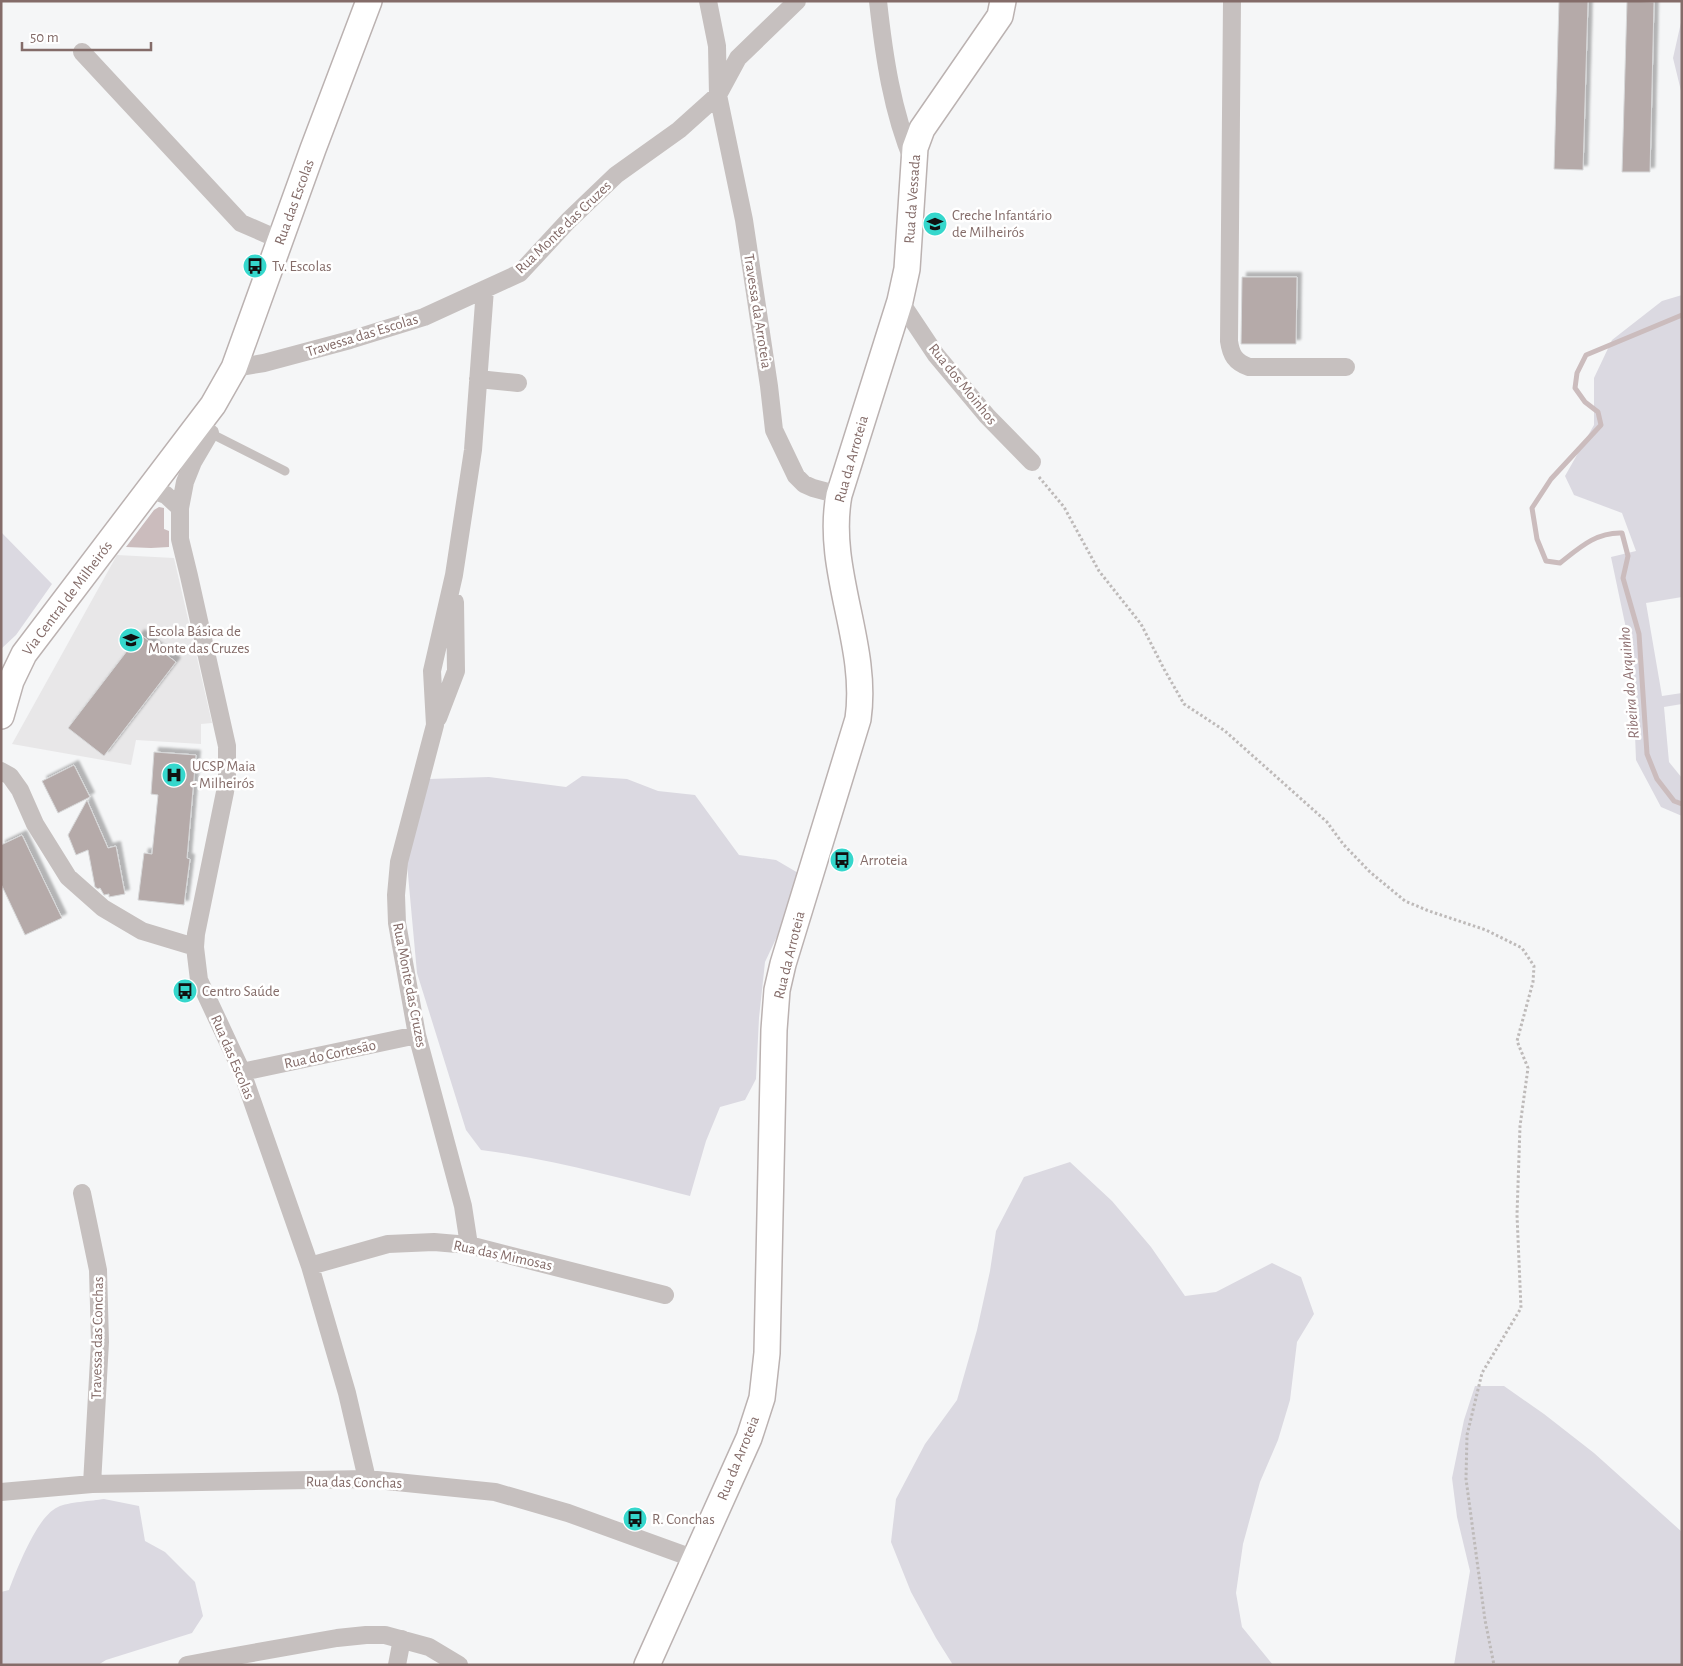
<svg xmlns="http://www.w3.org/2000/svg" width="1683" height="1666" viewBox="0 0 1683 1666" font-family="'Alegreya Sans',sans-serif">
	<defs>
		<filter id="shadow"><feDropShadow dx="4.5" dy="-4.5" stdDeviation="1" flood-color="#0004"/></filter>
	</defs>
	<rect width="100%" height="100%" fill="#f5f6f7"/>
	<path fill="#e8e7e8" d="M117,555L174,558L212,723L201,724V744L136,740L131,765L12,744Z"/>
	<path fill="#dbd9e1" d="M1682,18V95L1673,58Z
		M1682,295V597L1646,603L1662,696L1682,693V704L1664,707L1669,762L1682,778V816L1661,807L1636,760L1632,657L1611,557L1636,551L1622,513L1574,495L1565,476L1594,425V378L1612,340L1662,301Z
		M1,532L52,584L16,635L1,649Z
		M582,776L627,779L658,791L695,795L739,855L776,860L805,877L765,962L759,1018L756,1079L745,1100L720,1107L706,1141L690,1196C621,1178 552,1159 481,1150L466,1130L417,973L406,853L429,779L489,777L566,787Z
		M1070,1162L1112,1201L1151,1247L1185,1296L1216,1292L1272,1263L1301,1277L1314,1314L1297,1342L1290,1400L1278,1440L1260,1482L1243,1544L1236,1593L1242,1627L1273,1665H953L936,1638L911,1592L891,1542L896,1499L925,1444L957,1400L977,1330L990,1271L996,1231L1024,1177Z
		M1475,1386H1504L1544,1414L1594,1453L1682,1532V1665H1454L1470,1571L1457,1517L1452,1478L1464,1420Z
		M104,1499L139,1506L145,1541L165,1552L195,1582L203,1616L192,1633L106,1660L98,1665H1V1592L9,1590C17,1569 37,1516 58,1507C68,1502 92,1501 104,1499Z"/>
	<path fill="#cbbcbd" d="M159,507L164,508V529L169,531V547L151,548L126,547L154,510Z"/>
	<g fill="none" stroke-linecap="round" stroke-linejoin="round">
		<path stroke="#cbbcbd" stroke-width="5" d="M1682,315L1586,355L1577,373L1575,388L1585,402L1598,412L1601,425L1551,479L1532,508L1537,539L1546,561L1560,563C1579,548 1596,532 1622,533L1628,556L1623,578L1639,634L1647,754L1657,779L1674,801L1682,804"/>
	</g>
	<path fill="#b5aaa9" stroke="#d7d8d9" filter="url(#shadow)" d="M1559,1H1588L1583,170L1554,169Z
		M1627,1L1654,2L1650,172H1622Z
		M1242,277H1297L1296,344H1241Z
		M140,634L176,662L104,756L68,728Z
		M154,752L196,755L187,858L190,859L184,905L138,900L144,853L152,854L158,795L151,794Z
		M74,765L90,797L58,813L42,781Z
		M87,800L108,848L116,846L125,894L109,897V894L104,895L100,888L98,889L95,887L88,850L76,855L68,835Z
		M22,835L62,918L25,935L1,884V845Z"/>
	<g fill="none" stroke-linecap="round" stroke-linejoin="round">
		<defs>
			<path id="secondary" d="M1,716L11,681L24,654L213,405L234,368L313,149L369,1
				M647,1665L749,1438L762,1398L767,1353L774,1030L777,990L783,964L858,719C869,644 825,570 839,495L900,301L907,269L915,148L922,129L1000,16L1003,1"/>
		</defs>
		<use href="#secondary" stroke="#bbb2b1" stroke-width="28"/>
		<path stroke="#bebab9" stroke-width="3" stroke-dasharray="2.5 2.5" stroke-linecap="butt" d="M1039,477L1064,507L1099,571L1141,624L1164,669L1184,704L1225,731L1327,822L1343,844L1370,872L1405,901L1429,911L1486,930L1522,948L1534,966L1533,982L1517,1041L1528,1068L1520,1126L1517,1215L1521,1308L1482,1373L1467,1435L1466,1479L1485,1620L1494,1665"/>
		<path stroke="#c6c0bf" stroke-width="9" d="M210,433L285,471"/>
		<path stroke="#c6c0bf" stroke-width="18" d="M708,1L717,46L718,95L744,220L769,386L774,430L796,476L804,484L813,488L839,495
			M878,1C884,56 892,111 913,161
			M1232,1L1229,341C1231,355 1235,362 1249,367H1346
			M82,52L241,223L280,240
			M900,301L936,355L987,416L1032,462
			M234,368L264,363L350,340L424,317L520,273L568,221L616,175L679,130L718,95L738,58L797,1
			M478,379L518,383
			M150,489L166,495L180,508V539L189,576L227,746V778L225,792L196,934L195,947L199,980L242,1072L310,1266L347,1393L367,1479
			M180,508L185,482L193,462L210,433L197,426
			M438,718L456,671L455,602
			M1,771L10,776L20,790L35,824L68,877L103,908L142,931L195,947
			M242,1072L417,1035
			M82,1193L98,1270L100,1342L92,1484
			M469,1245L463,1206L417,1035L397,923L396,895L399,862L435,725L432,671L454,575L473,450L485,289
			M310,1266L388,1244L434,1242L469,1245L665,1295
			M1,1492L92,1484L367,1479L495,1492L568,1513L695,1559
			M187,1665L224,1658
			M225,1665L224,1658L337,1638L366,1635H385L429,1647L459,1665
			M397,1665L402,1639"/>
		<use href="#secondary" stroke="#fff" stroke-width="25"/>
	</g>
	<defs>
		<symbol id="school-disc" viewBox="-11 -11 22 22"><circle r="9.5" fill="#35d7cc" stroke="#fff"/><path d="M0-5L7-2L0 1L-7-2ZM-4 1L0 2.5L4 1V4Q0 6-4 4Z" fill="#111"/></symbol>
		<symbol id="bus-disc" viewBox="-11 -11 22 22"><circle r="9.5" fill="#35d7cc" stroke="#fff"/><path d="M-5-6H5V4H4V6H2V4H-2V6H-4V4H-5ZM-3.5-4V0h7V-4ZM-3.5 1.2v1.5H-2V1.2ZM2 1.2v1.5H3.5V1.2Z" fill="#111"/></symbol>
		<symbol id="hospital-disc" viewBox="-11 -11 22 22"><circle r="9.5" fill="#35d7cc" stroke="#fff"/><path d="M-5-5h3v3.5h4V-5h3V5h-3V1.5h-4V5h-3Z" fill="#111"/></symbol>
	</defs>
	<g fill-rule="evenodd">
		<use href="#school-disc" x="921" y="210" width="28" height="28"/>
		<use href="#bus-disc" x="241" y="252" width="28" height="28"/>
		<use href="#school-disc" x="117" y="626" width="28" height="28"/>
		<use href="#hospital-disc" x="160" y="761" width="28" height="28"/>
		<use href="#bus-disc" x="828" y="846" width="28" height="28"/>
		<use href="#bus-disc" x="171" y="977" width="28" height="28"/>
		<use href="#bus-disc" x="621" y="1505" width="28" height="28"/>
	</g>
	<g text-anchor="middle" stroke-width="5" stroke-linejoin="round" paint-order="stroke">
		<g font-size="15" fill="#846c69" stroke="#fff">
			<text transform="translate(912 199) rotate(-86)" y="5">Rua da Vessada</text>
			<text transform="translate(294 202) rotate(-70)" y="5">Rua das Escolas</text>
			<text transform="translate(563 227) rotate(-44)" y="5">Rua Monte das Cruzes</text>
			<text transform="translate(758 311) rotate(81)" y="5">Travessa da Arroteia</text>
			<text transform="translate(362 335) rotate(-17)" y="5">Travessa das Escolas</text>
			<text transform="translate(963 384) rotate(51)" y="5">Rua dos Moinhos</text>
			<text transform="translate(851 459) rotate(-74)" y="5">Rua da Arroteia</text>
			<text transform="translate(67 598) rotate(-53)" y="5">Via Central de Milheirós</text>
			<text transform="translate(789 955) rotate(-76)" y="5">Rua da Arroteia</text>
			<text transform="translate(410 985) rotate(79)" y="5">Rua Monte das Cruzes</text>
			<text transform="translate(330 1054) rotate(-12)" y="5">Rua do Cortesão</text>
			<text transform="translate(233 1057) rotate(67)" y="5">Rua das Escolas</text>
			<text transform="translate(503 1255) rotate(12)" y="5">Rua das Mimosas</text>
			<text transform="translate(97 1338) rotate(-89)" y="5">Travessa das Conchas</text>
			<text transform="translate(738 1458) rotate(-68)" y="5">Rua da Arroteia</text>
			<text transform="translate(354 1482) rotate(1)" y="5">Rua das Conchas</text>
		</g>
		<g font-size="15" fill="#846c69" stroke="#fff" text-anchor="start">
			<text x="952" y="220">Creche Infantário<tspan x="952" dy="17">de Milheirós</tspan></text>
			<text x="272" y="271">Tv. Escolas</text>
			<text x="148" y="636">Escola Básica de<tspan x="148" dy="17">Monte das Cruzes</tspan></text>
			<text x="192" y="771">UCSP Maia<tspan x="192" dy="17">- Milheirós</tspan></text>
			<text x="860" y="865">Arroteia</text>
			<text x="202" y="996">Centro Saúde</text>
			<text x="652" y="1524">R. Conchas</text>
		</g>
		<g font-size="16" font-style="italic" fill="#8d6f70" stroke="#fff">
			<text transform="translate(1628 683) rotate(-95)" y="6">Ribeira do Arquinho</text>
		</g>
	</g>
	<rect width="1683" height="1666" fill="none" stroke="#846c69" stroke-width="5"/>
	<path d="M22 42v8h129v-8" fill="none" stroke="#846c69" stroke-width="2.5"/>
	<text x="30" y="42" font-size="15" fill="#846c69" stroke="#ffffff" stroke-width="4" paint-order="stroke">50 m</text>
</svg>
